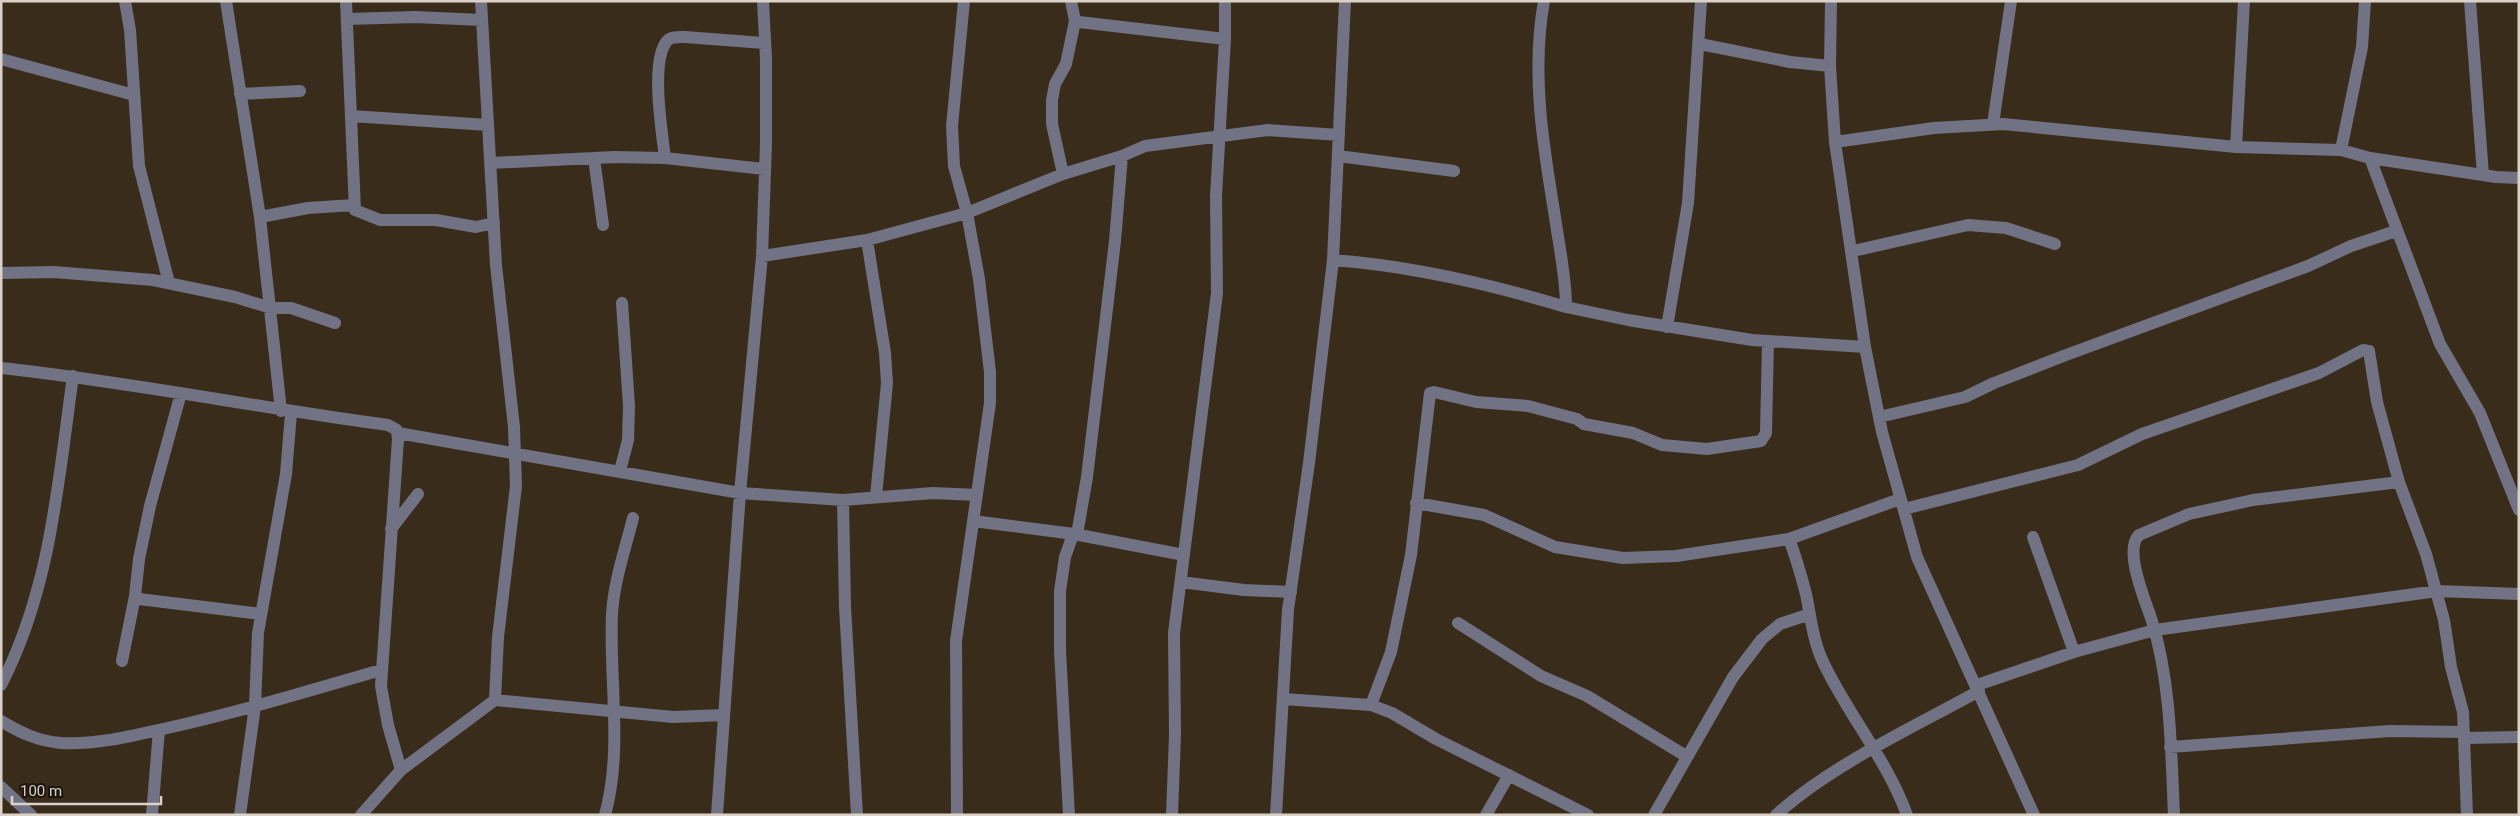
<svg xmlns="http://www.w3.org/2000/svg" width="2520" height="816" viewBox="0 0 2520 816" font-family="Roboto,sans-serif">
	<rect width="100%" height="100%" fill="#3a2c1b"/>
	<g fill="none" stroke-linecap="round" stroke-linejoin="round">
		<path stroke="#717284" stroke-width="12" d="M125,1L130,30L139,166L169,283
			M226,1L260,217L281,411
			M346,1L355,210L380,220H436L476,227L494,223
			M481,1L496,265L514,427L516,486L498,637L495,700
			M1071,1L1075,21L1079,22L1225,39
			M1544,1C1531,73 1543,145 1555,217C1559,246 1566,277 1566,307L1628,320L1752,340L1865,347
			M1831,1L1830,66L1835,142L1865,347L1882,432L1917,557L2034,815
			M2470,1L2483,175
			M347,19L415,17L482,20
			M1700,44L1790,62L1830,66
			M1,59L134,95
			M240,94L300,91
			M351,116L488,125
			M1993,124L2011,1
			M1835,142L1934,128L2003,124L2236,147L2341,150L2370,158L2496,177L2519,178
			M2236,147L2244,1
			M2341,150L2362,47L2365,1
			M1338,156L1454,171
			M594,158L603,225
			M665,158C662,132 650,61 667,41C671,36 680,37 685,37L765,43
			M2370,158L2440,344L2480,413L2519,510
			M491,163L614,157L665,158L764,169
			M1063,174L1052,124V100L1055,84L1066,64L1075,21
			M260,217L308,208L354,205
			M867,240L885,353L887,383L876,496
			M1853,251L1968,225L2006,228L2055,244
			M762,256L867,240L967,213L1063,174L1122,156L1145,146L1268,130L1339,135
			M1333,260C1412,266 1490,284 1566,307
			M1,273L54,272L153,280L235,297L271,308H291L335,323
			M1667,327L1688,203L1701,1
			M1,368C131,382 259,408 388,425L397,430L398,439L381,686L388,725L401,770L361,815
			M181,393L150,506L139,559L135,596L139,599L261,614
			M1879,417L1965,397L1994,383L2066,355L2308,266L2351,246L2396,231
			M398,433L740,493L843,500L933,493L977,495
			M620,471L628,440L629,406L622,303
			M1900,499L1789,539C1796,557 1801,575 1806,594C1811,618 1813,642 1824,664C1849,716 1887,760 1907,815
			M843,500L845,607L857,815
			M1416,503L1484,515L1555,547L1623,558L1676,556L1789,539
			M1904,509L2078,465L2142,434L2319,373L2363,350L2369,351L2377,402L2399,482L2426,554L2444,620L2451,667L2463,712L2467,815
			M973,521L1074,534L1184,555
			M391,529L418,494
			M2033,537L2074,652
			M1181,582L1244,590L1291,592
			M1458,623L1541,676L1587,696L1686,756
			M122,661L135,596
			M1,685C51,588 58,482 73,376
			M1977,685L2074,652L2155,630L2437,591L2519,594
			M1283,699L1371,705L1392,713L1436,739L1588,815
			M1371,705L1391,652L1411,555L1430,393L1434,392L1476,402L1528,406L1577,419L1584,424L1633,433L1662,445L1707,449L1761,441L1766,433L1768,341
			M1,721C21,733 38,741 61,743C95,745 131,736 163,729C236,713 308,691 381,670
			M2465,738L2519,737
			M2170,747L2390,731L2464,732
			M401,770L495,700L673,717L724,715
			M1,787L31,815
			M152,815L159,730
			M240,815L255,706L258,633L286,474L291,413
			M605,815C623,750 609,680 612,614C614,581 625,550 633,518
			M717,815L740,493L762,256L766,144V59L763,1
			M957,815L956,641L990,403V372L979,279L967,213L954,166L952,126L964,1
			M1069,815L1060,651V591L1065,557L1071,540L1078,529L1087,477L1115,241L1122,156
			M1172,815L1175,735L1174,633L1217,293L1216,196L1225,39V1
			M1276,815L1288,610L1309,463L1333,260L1345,1
			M1486,815L1509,775
			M1654,815L1733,677L1762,639L1780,624L1810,614
			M1776,815C1831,765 1914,727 1979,691
			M2174,815C2171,751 2171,683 2152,621C2146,602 2123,550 2139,535L2189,514L2253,500L2399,482"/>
	</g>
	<rect width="2520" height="816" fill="none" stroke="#dbd2c7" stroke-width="5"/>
	<path d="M12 796v8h149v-8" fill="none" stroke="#dbd2c7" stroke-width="2.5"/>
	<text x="20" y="796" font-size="15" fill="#dbd2c7" stroke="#1c150e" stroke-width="4" paint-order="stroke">100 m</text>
</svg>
